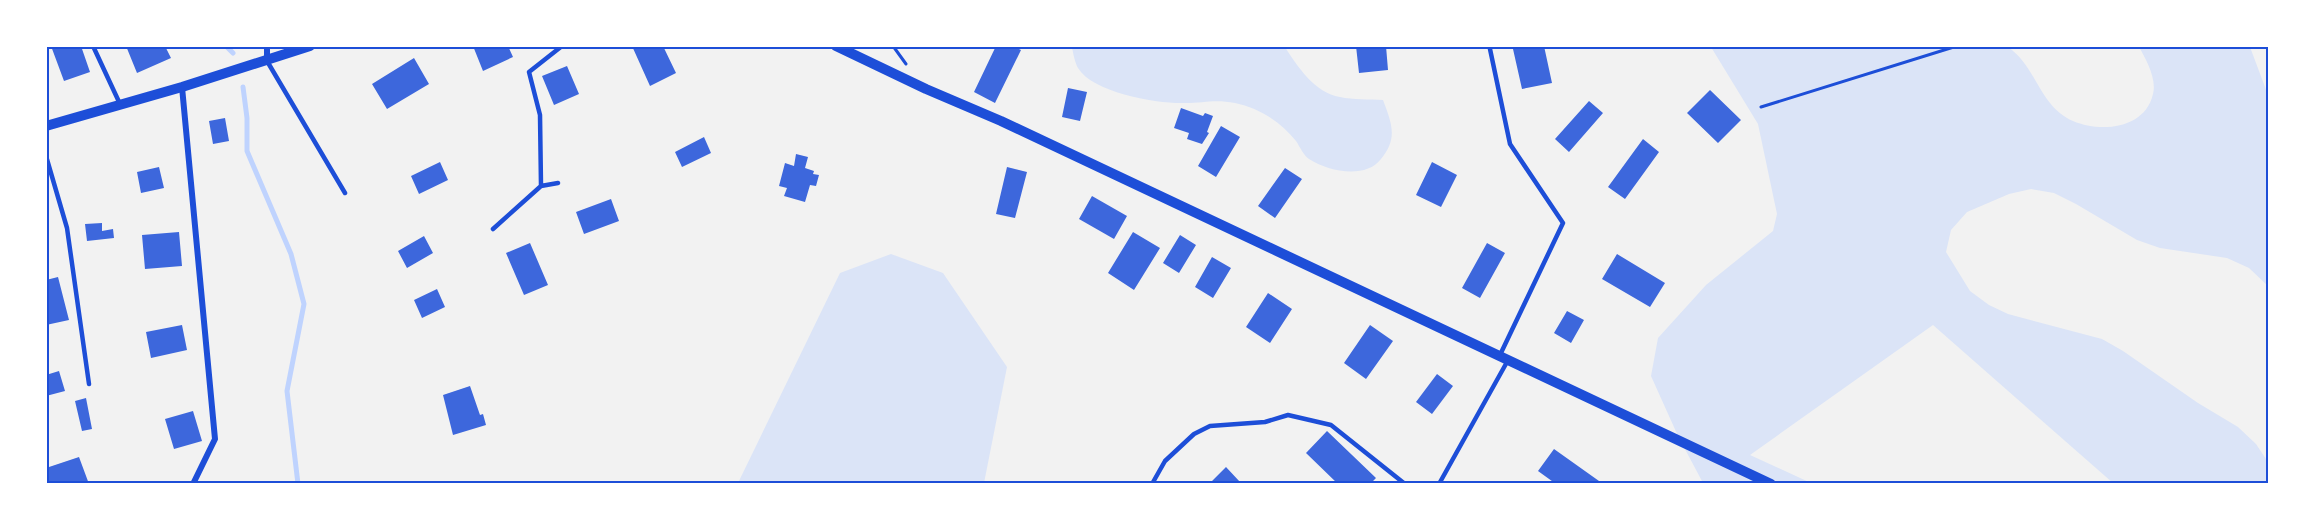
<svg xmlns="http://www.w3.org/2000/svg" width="2315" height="530" viewBox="0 0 2315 530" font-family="'Sofia Sans Condensed',sans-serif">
	<rect width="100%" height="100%" fill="#f2f2f2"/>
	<path fill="#dbe4f7" d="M1072,47H1285C1297,66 1315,93 1340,97C1353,100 1369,99 1383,100C1392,124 1398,138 1381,159C1366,179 1329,172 1309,159C1304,156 1300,147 1296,141C1281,122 1259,108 1235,103C1215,99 1204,103 1185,103C1158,104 1093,93 1078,68C1075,63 1073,53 1072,47Z
		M1711,47H2008C2037,67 2039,106 2073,121C2101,133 2145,129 2153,94C2157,79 2146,59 2139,47H2250L2268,95V286L2249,268L2227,258L2160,248L2137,240L2076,204L2054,193L2031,189L2009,194L1967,212L1951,230L1946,252L1970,291L1989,305L2008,314L2102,339L2123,351L2198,403L2238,427L2256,444L2268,462V483H2113L1933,325L1750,455L1811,483H1703L1678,436L1651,376L1658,338L1706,285L1773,231L1777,214L1758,124Z
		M891,254L943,273L1007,367L984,483H738L840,273Z"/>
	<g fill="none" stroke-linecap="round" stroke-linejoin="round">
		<path stroke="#bfd3fe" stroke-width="5" d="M226,46L233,53
			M243,87L247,118V151L291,254L304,304L287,391L298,484"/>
	</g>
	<path fill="#3d67dc" d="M51,46H81L90,72L64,81Z
		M126,46H165L171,58L137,73Z
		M473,46H508L513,57L483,71Z
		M632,46H663L676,73L650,86Z
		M996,46H1013L1021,50L995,103L974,92Z
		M1356,46H1386L1388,70L1359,73Z
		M1525,46H1544L1552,83L1522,89L1513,49Z
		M414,58L429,84L387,109L372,84Z
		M567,66L579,94L554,105L542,76Z
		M1068,88L1087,92L1080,121L1062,117Z
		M1710,90L1741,120L1718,143L1687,113Z
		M1589,101L1603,113L1569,152L1555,139Z
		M1181,108L1203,116L1205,113L1213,116L1207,132L1209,133L1202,144L1187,139L1189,133L1174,128Z
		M225,118L229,141L213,144L209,121Z
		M1221,126L1240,137L1216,177L1198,166Z
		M704,137L711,153L682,167L675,152Z
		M1643,139L1659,152L1625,199L1608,187Z
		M796,154L808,157L805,168L814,171L813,174L819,175L816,186L810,185L805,202L784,196L787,188L779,186L785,163L794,166Z
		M440,162L448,180L419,194L411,176Z
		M1432,162L1457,175L1441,207L1416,195Z
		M159,167L164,188L141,193L137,172Z
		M1007,167L1027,172L1015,218L996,214Z
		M1285,168L1302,179L1275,218L1258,206Z
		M1092,196L1127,216L1114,239L1079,219Z
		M611,199L619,221L584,234L576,212Z
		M102,223V231L113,229L114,238L87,241L85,224Z
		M179,232L182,266L145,269L142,235Z
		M1133,232L1160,248L1134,290L1108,273Z
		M1180,235L1196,245L1179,273L1163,263Z
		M424,236L433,253L407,268L398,251Z
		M530,243L548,285L524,295L506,253Z
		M1487,243L1505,253L1480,298L1462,288Z
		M1617,254L1665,283L1650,307L1602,279Z
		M1212,257L1231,268L1213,298L1195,287Z
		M58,277L69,320L46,325V280Z
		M437,289L445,307L422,318L414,300Z
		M1268,293L1292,309L1270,343L1246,327Z
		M1567,311L1584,320L1571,343L1554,333Z
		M182,325L187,350L151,358L146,332Z
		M1370,325L1393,341L1366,379L1344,363Z
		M59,371L65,391L46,396V375Z
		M1437,374L1453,386L1432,414L1416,402Z
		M470,386L480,415L483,414L486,425L453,435L443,395Z
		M86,398L92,429L82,431L75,401Z
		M193,411L202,441L174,449L165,419Z
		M1327,431L1376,478L1370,484H1338L1306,453Z
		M1554,449L1599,481L1597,484H1556L1538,471Z
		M79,457L89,484H47L46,468Z
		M1226,467L1240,482L1238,484H1214L1212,481Z"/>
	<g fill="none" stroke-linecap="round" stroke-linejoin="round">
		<path stroke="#1d4ed8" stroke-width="3" d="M893,46L906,64
			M1761,107L1957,46"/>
		<path stroke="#1d4ed8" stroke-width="4.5" d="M93,46L120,104
			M1490,49L1510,144L1563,223L1500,355
			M267,61L345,193
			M46,156L67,228L89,384
			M541,186L540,115L529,72L562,46
			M493,229L541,186L558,183
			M1152,484L1165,461L1194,434L1210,426L1265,422L1288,415L1331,425L1405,484
			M1439,484L1507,362"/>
		<path stroke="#1d4ed8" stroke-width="6" d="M267,60V46
			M182,87L215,439L193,484"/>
		<path stroke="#1d4ed8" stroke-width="10" d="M836,46L926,89L1001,121L1771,484
			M46,126L182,87L310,46"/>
	</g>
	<rect width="2315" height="530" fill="none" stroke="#ffffff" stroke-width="96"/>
	<rect x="48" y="48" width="2219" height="434" fill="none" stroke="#1d4ed8" stroke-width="2"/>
</svg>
